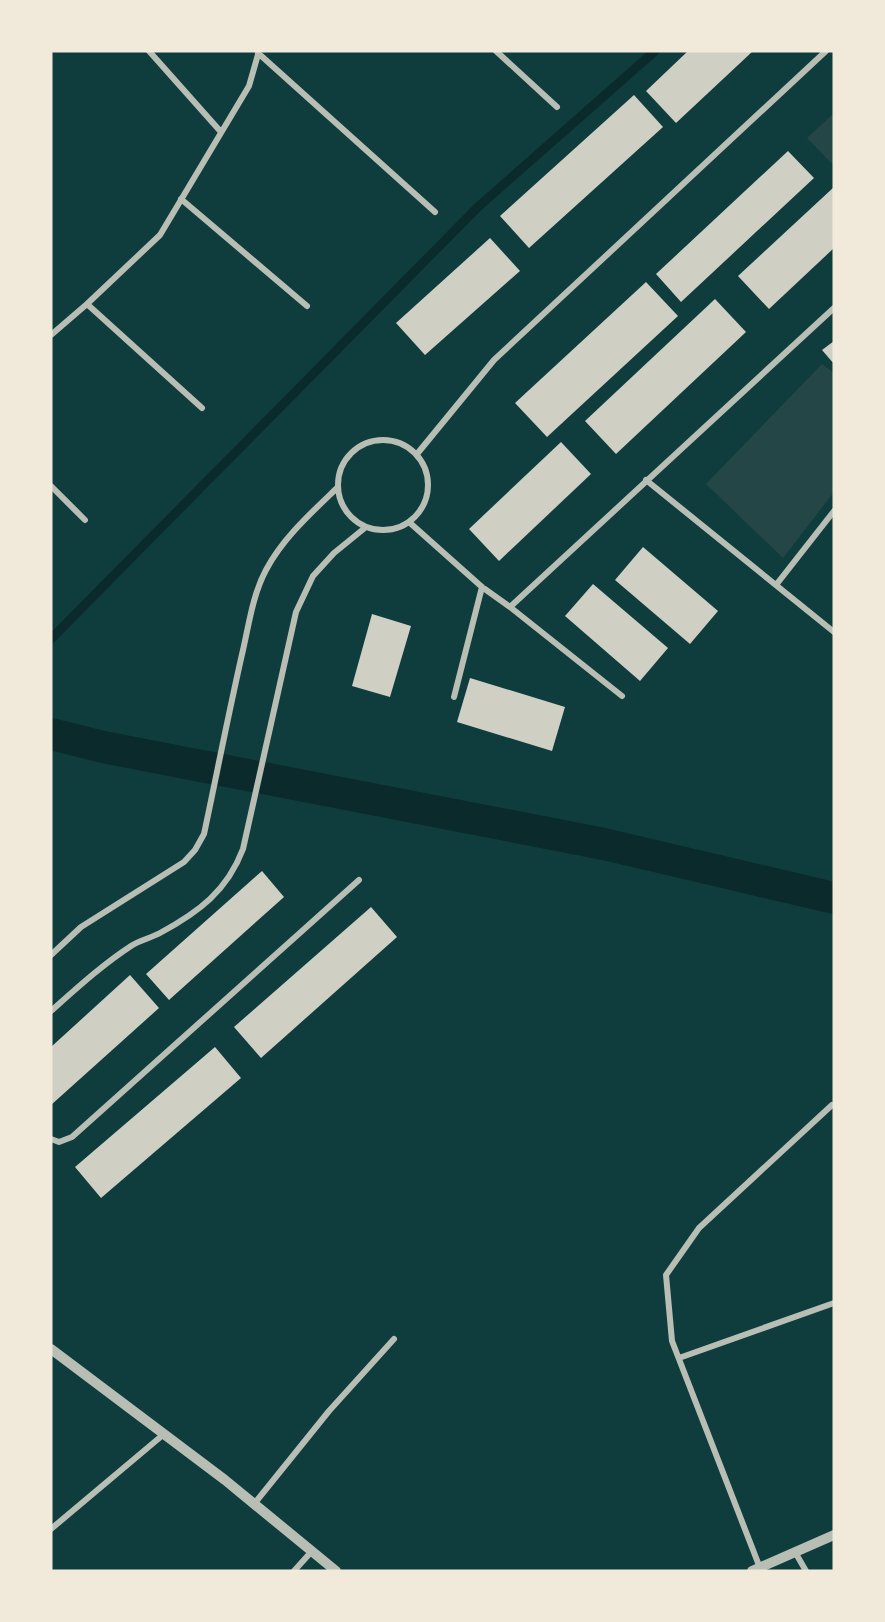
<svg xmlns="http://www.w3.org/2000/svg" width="885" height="1622" viewBox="0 0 885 1622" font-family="'Work Sans',sans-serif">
	<rect width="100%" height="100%" fill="#0f3d3e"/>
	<path fill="#244646" d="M834,113V166L807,138Z
		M822,364L834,373V492L783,558L706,484Z"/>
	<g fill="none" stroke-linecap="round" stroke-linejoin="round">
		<path stroke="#0a2a2b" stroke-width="9" d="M51,639L478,207L655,51"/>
		<path stroke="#0a2a2b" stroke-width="32" d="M51,734L103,747L604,844L834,898"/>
	</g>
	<path fill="#cfcfc3" d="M688,51H753L676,123L646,91Z
		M634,95L663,127L529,248L500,216Z
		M788,151L814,178L681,302L656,274Z
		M834,187V248L769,309L738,276Z
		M490,238L520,271L425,355L396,323Z
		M646,282L678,316L547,437L515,403Z
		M715,299L746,332L616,454L585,421Z
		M834,341V364L822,350Z
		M561,442L591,474L499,561L469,529Z
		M643,547L718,611L690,644L615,580Z
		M593,584L668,648L640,681L565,616Z
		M372,614L411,626L390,697L352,686Z
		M470,678L565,707L552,751L457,722Z
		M262,871L284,897L169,1000L146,974Z
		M371,907L397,937L261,1058L234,1027Z
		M130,975L159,1008L51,1105V1047Z
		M215,1047L241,1078L101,1198L75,1167Z"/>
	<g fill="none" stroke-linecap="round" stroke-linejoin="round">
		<path stroke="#b8beb3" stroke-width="6" d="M149,51L221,132
			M496,51L557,107
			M258,53L435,212
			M181,199L307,306
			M87,304L202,408
			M51,335L87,304L160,235L249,86L259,51
			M338 485a45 45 0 1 1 90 0a45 45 0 1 1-90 0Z
			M417,454L494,360L826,51
			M646,480L834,632
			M51,486L85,520
			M409,522L482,587L510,607L834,308
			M776,585L834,511
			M510,607L622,696
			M454,697L482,587
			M51,955L81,927L184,862L195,850L204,834C217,773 229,711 243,650C249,624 253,594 266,570C283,538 311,513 338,487
			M51,1011C77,988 102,965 131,946C140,940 151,938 160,933C199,912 227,891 243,849L296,612L313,576L334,553L366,527
			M51,1139L59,1142L72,1137L359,880
			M679,1358L834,1303
			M254,1504L329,1411L394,1339
			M51,1529L164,1434
			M795,1552L806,1571
			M760,1568L672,1341L666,1275L699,1228L832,1105
			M294,1571L312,1551"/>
		<path stroke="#b8beb3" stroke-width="10" d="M51,1349L225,1480L336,1571
			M752,1571L834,1535"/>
	</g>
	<rect width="885" height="1622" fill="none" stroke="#f1e9da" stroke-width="105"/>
</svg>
